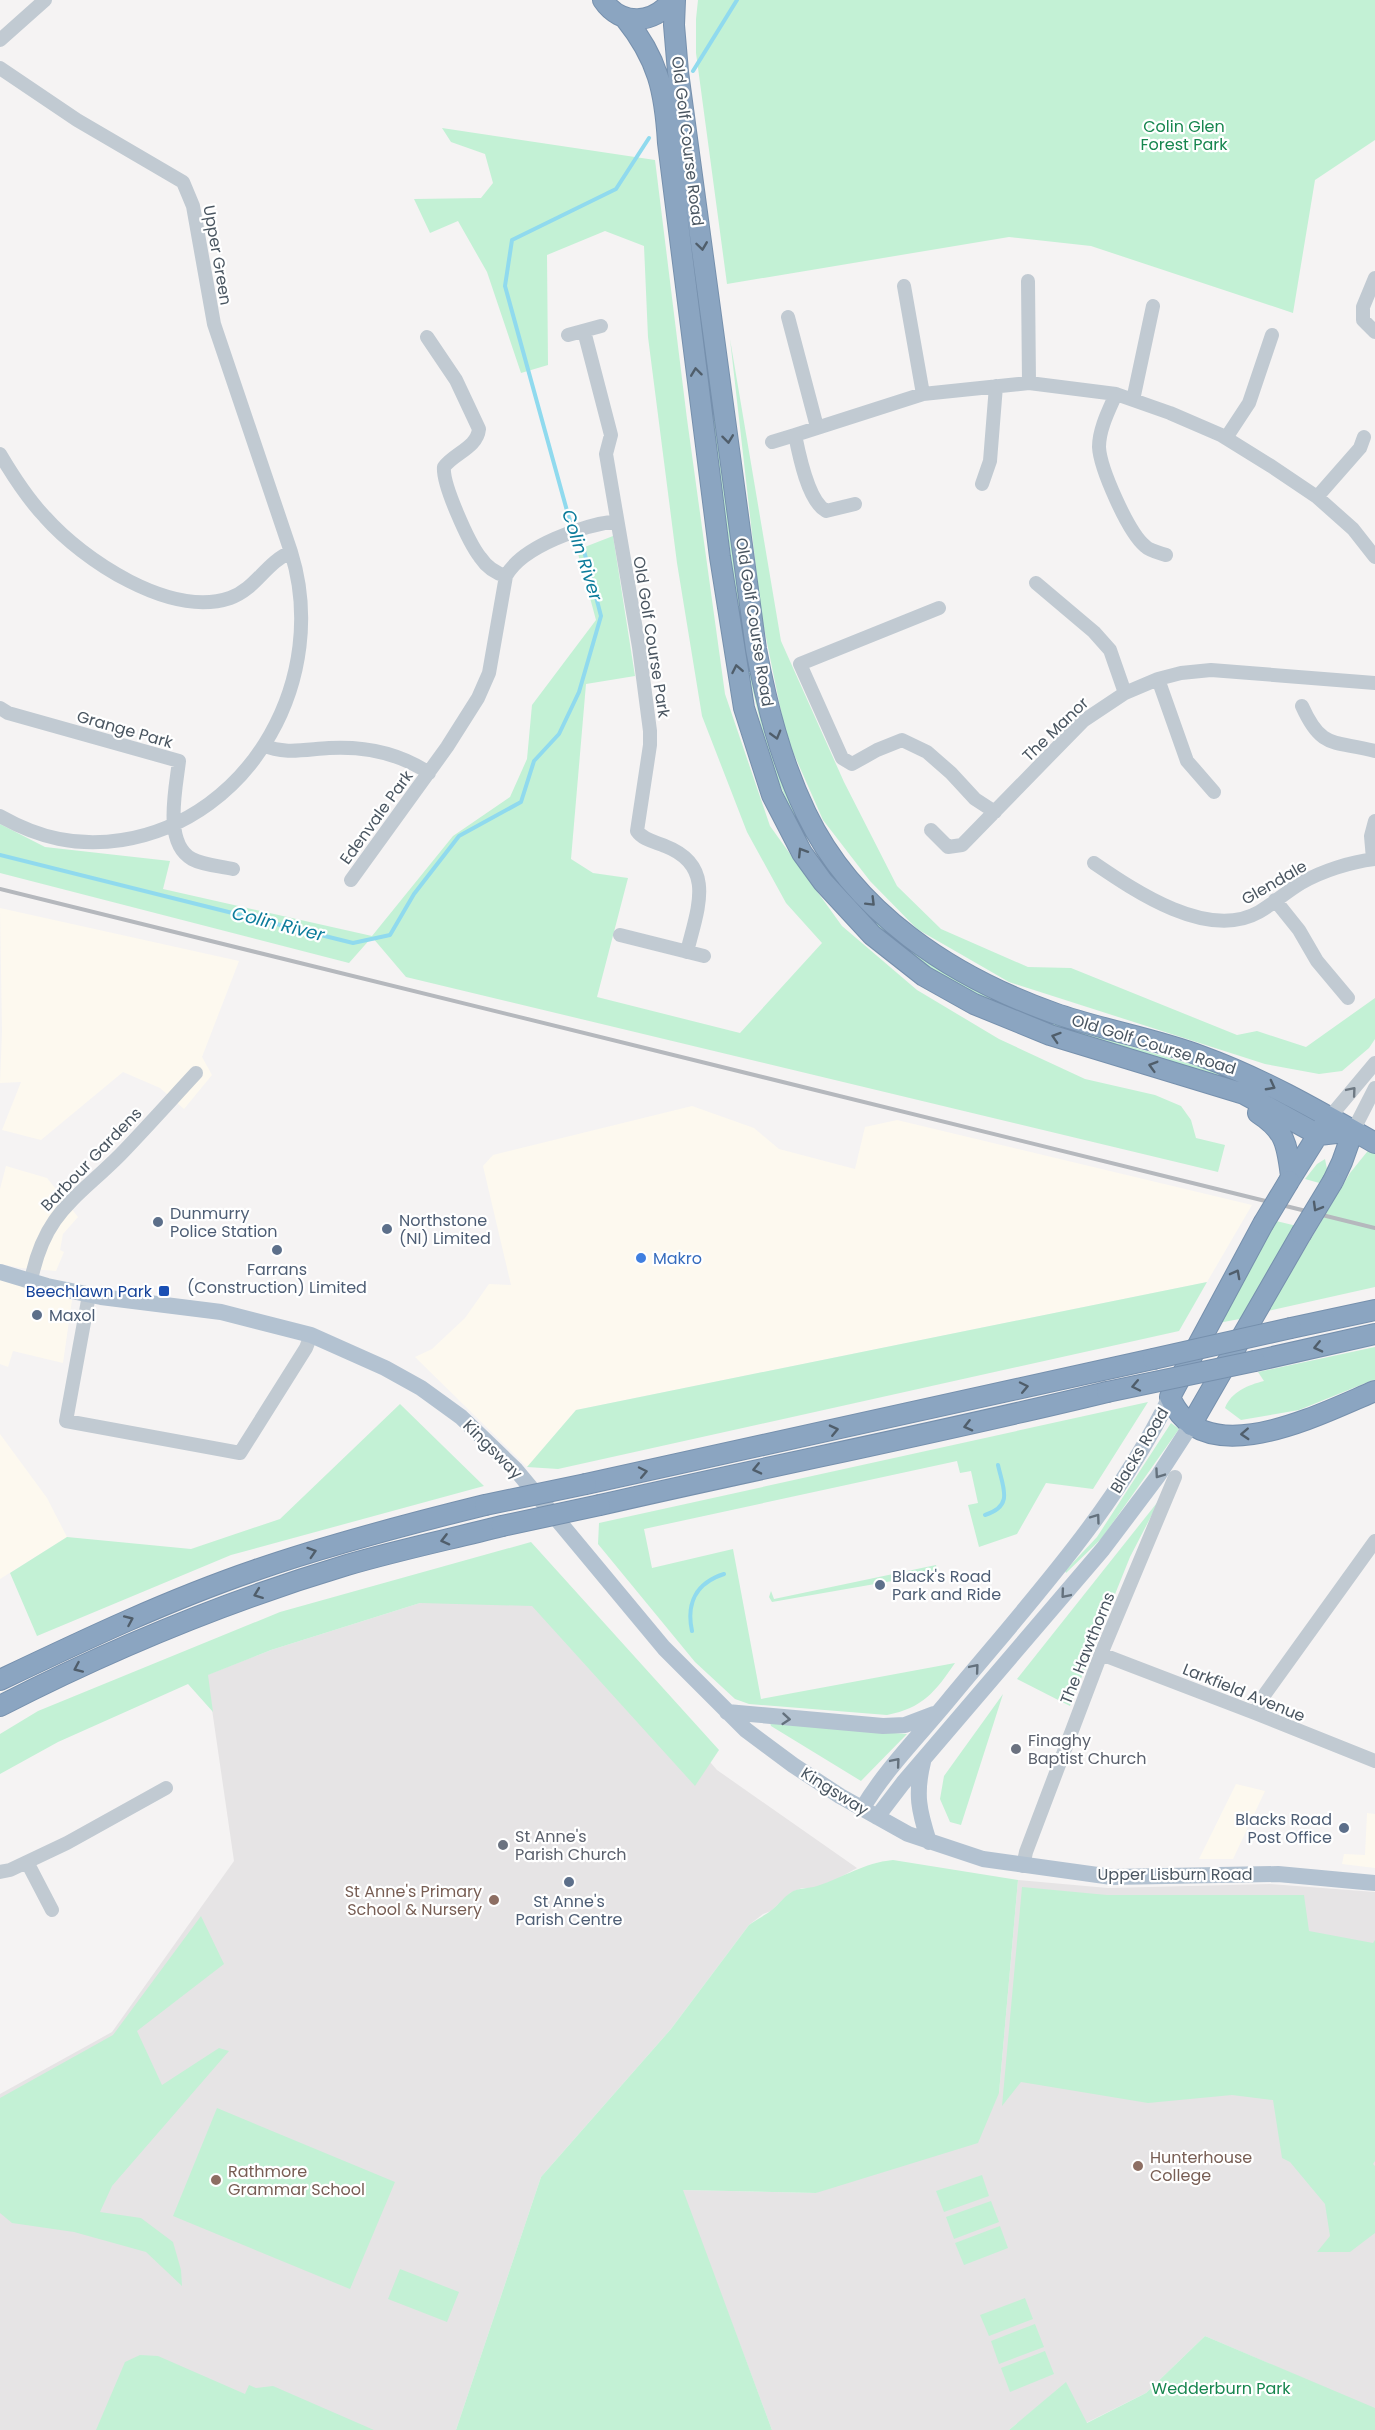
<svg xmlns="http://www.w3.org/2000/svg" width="1375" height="2430" viewBox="0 0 1375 2430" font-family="Poppins,sans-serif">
	<rect width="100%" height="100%" fill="#f5f3f3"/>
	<path fill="#fdf9ef" d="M0,908L239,961L202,1057L212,1075L184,1109L160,1088L123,1072L41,1140L2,1130L21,1082L0,1083L2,1031Z
		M692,1106L754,1128L779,1149L855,1169L865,1127L897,1120L1252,1205L1207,1282L576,1410L527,1467L415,1357L432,1349L465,1318L489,1284L511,1285L483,1166L493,1155Z
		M6,1166L47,1178L78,1217L63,1234L60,1250L64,1252L56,1271L21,1268L0,1264V1189Z
		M0,1280L72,1300L63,1363L13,1351L8,1367L0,1364Z
		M0,1434L47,1498L67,1537L0,1579Z
		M1236,1784L1265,1791L1233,1859H1199Z
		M1367,1813L1375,1814V1868L1342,1864L1344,1854L1365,1855Z"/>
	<path fill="#e6e4e5" d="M546,1573L717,1770L857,1868L835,1880L814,1888H802L790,1893L771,1911L763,1914L749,1925L671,2029L541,2177L456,2430H0V2094L112,2032L234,1861L207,1675L271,1650L420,1603Z
		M1018,1880L1108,1888L1270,1884L1375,1892V2409L1205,2336L1146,2393L1086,2423L1066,2383L1009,2430H772L682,2190L816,2193L999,2093Z"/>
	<path fill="#c3f1d5" d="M698,0H1375V140L1315,180L1293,313L1091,246L1009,237L727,284L696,53V19Z
		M680,118L775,748L867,907L1072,1029L1217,1072L1290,1108L1042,1023L972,994L921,963L886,936L831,877L791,811L769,758L749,675L739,619L674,127Z
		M442,128L655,160L687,419L725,694L770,826L842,926L917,990L999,1039L1085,1079L1155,1095L1181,1106L1191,1120L1196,1138L1225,1145L1218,1172L406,977L372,937L349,963L0,873V824L45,847L170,861L163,889L372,936L453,836L510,797L527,759L532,705L596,620L577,550L613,536L635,676L586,684L571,859L593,873L628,878L597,997L740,1033L822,943L786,903L747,832L702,716L677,563L648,337L644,246L605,231L547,255L548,365L521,373L487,272L458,221L430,233L414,199L481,198L493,183L485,154L451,142Z
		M730,339L781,641L844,782L897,886L941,929L1028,967L1071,968L1237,1035L1257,1031L1306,1047L1375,998V1039L1369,1048L1342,1071L1319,1074L1265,1064L1009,982L917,929L870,881L823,820L786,736L761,613Z
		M1375,1142V1287L1268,1311L1350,1173Z
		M1325,1159L1327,1169L1323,1184L1305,1179L1317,1164Z
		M1276,1221L1297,1226L1245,1318L1218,1323Z
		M1207,1282L1179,1331L558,1469L527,1467L576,1410Z
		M1375,1347V1380H1373L1299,1410L1241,1420L1225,1408C1231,1392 1248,1385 1264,1381L1258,1372Z
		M1148,1402L1093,1489L1046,1483L1017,1534L979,1547L968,1505L978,1503L971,1471L960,1473L957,1461L644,1529L652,1568L733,1549L761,1699L955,1663C935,1692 923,1708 887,1715L749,1704L735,1699L695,1662L598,1544L599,1523Z
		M400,1404L484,1486L231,1555L37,1636L10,1573L67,1537L191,1549L280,1519Z
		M1171,1423L1179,1429L1102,1538L1066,1573L1065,1571L1097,1537Z
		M1160,1499L1130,1557L1070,1706L1017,1679Z
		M531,1542L719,1750L695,1786L532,1606L420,1603L271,1650L208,1675L213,1712L188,1684L58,1742L0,1774V1734L38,1711L280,1612Z
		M936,1565L938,1573L772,1602L769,1597L771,1591L774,1599Z
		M1003,1694L961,1825L950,1822L940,1799L944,1776Z
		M770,1723L907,1734L861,1781L771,1726Z
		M893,1860L1018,1880L999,2093L978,2143L816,2193L683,2190L772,2430H456L541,2177L671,2029L749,1925C757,1919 766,1915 773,1909C779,1904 784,1897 790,1893C799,1887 808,1889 817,1886C845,1877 863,1863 893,1860Z
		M1022,1887L1107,1895H1304L1309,1931L1373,1943L1375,1940V2161L1373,2164L1375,2166V2233L1350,2252H1317L1330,2236L1325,2204L1290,2162L1282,2158L1273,2100L1232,2095L1148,2103L1021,2082L1002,2106Z
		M201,1916L224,1964L137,2031L162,2085L219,2048L229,2051L112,2186L100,2212L141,2218L173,2242L181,2270L182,2286L146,2252L74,2232L12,2223L0,2213V2098L113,2035Z
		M217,2108L395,2182L350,2289L173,2216Z
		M982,2175L989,2196L944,2212L936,2191Z
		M991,2201L999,2222L954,2239L946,2217Z
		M1000,2226L1008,2248L964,2265L955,2243Z
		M400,2269L459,2292L447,2322L388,2299Z
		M1025,2298L1033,2319L989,2336L980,2315Z
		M1035,2324L1044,2347L999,2364L991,2341Z
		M1205,2336L1375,2408V2430H1009L1066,2382L1087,2423L1146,2393Z
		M1045,2351L1054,2374L1010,2392L1001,2368Z
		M140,2355L158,2356L245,2394L249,2385L256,2388L273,2386L374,2430H96L125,2362Z"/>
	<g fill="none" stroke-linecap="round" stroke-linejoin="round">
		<path stroke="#90daee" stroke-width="4" d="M693,71L737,0
			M574,527L569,518L505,286L512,240L616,189L649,138
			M0,855L353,943L390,935L414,894L459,836L521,802L534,761L559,734L579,692L601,616L583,547L577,534
			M985,1515C1014,1506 1003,1488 998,1465
			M692,1631C686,1603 696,1583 724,1574"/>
		<defs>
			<path id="highway" d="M603,0C621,27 654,24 672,0
				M675,0L674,25L678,72L756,649C767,706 781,761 806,813C854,913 952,977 1054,1013C1102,1030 1153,1038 1201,1056C1262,1078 1319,1111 1375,1143
				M625,18C658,59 665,91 668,143L720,557L744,708L772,795L802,853L823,882L872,935L924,976L974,1004L1050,1035L1244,1094L1319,1135L1353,1131
				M1258,1113C1286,1131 1287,1145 1291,1176
				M1289,1181L1324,1125
				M1333,1181L1342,1162L1353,1131
				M1263,1224L1170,1397C1203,1476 1322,1413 1375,1391
				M1291,1328L1375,1310
				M1255,1361L1375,1334
				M1191,1425L1301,1234
				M586,1484L1153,1359
				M600,1505C769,1466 939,1433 1107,1392
				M0,1680C84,1640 168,1600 256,1570C331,1544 408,1524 485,1505
				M0,1706C111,1649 227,1601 347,1565C398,1550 451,1539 502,1526"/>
		</defs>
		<use href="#highway" stroke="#7690ad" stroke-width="22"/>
		<path stroke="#c1cad2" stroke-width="14" d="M0,40L45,0
			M0,68L77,120L183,182L193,206L214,324L291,552
			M1375,278L1363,307V320L1375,332
			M1028,281L1029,383
			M904,286L923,394
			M788,317L817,427
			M584,331L611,435L606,454L639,647L650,731V745L637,831C643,840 656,842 665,846C717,866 697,910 687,952
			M568,335L601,326
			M427,337L456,380L479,429C477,448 454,453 444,467C442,484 469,543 480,557C486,566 495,573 506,576
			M1116,394C1109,410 1099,429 1099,447C1100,468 1128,532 1145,546C1150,551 1160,553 1166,555
			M1133,400L1153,306
			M1226,438L1249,403L1272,335
			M772,442L795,435
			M0,454C13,476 27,498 45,517C83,560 170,618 230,598C256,589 266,562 291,552C330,676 253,819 122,840C77,847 39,838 0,816
			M982,484L990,461L996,386
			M1317,497L1360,448L1364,437
			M855,504L826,511C808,501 799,455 795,435L923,394L1029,383L1116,394L1170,413L1221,435L1271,466L1317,497L1353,529L1375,557
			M1036,583L1094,632L1110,650L1125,693
			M939,608L800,664L842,758L852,764L877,750L902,740L927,752L951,773L975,799L995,812
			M1158,679L1187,761L1214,792
			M1302,706C1322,751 1335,740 1375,751
			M0,708L8,713L179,761C176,788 163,843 192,859C203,865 220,866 233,869
			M264,745C283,755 308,749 329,748C365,746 399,753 429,773
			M931,830L948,847L962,845L1083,721L1125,693L1158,679L1181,673L1211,670L1375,683
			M1373,859L1371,836L1375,821
			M1094,863C1135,891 1208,941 1259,912C1273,904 1286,892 1301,883C1322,871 1350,862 1375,859
			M351,880L447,747L478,698L489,673L506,576C522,546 584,525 617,521
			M1275,900L1299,930L1317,961L1348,998
			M620,935L704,956
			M1329,1118L1375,1063
			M1353,1131L1375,1088
			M31,1280C45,1212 75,1200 120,1155C146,1128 171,1100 196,1073
			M89,1295L66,1421L240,1453L306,1348L311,1335
			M1101,1654L1255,1713L1375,1761
			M1255,1713L1265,1694L1375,1541
			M27,1862L52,1910
			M1023,1866L1026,1852L1101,1654L1175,1477
			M0,1872L10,1870L67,1843L166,1788"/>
		<path stroke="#b3c2d1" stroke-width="16" d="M0,1272L47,1286L101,1297L221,1312L311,1335L385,1368L421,1388L461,1417L516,1470L664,1648L746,1730L793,1765L840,1796L908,1834L983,1859L1112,1877L1278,1874L1375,1883
			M727,1712L883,1726L905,1725L934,1714
			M923,1762C915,1794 919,1811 929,1842
			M862,1809C885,1770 918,1737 947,1702C1027,1605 1115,1511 1170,1397
			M877,1817L903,1783L1103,1549L1158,1476L1191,1425"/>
		<use href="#highway" stroke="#8ba5c1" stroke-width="20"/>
		<path stroke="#b5b8bd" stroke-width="4" d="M0,889L1375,1228"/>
		<defs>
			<path id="highway-bridge" d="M1263,1224L1289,1181
				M1301,1234L1333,1181
				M1153,1359L1291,1328
				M1107,1392L1255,1361
				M485,1505L586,1484
				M502,1526L600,1505"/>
		</defs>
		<use href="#highway-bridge" stroke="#7690ad" stroke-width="22" stroke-linecap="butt"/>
		<use href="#highway-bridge" stroke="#8ba5c1" stroke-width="20"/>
	</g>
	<defs><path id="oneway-chevron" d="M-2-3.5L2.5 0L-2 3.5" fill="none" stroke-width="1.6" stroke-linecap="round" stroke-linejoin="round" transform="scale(1.5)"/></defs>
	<g stroke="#505e6b">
		<use href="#oneway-chevron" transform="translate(702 246) rotate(82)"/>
		<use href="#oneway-chevron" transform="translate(696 372) rotate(-97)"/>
		<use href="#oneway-chevron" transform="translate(728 439) rotate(83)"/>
		<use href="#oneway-chevron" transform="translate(737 669) rotate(-101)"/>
		<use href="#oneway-chevron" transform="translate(776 735) rotate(74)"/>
		<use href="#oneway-chevron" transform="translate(802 852) rotate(-122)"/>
		<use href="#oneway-chevron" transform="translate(871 902) rotate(45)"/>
		<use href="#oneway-chevron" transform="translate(1056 1037) rotate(-162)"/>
		<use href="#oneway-chevron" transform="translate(1153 1066) rotate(-164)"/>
		<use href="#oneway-chevron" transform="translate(1271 1086) rotate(28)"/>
		<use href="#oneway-chevron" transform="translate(1317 1207) rotate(120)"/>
		<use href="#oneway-chevron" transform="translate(1236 1274) rotate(-62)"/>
		<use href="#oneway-chevron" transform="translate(1318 1347) rotate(167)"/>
		<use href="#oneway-chevron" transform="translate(1136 1386) rotate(168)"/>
		<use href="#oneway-chevron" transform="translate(1024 1387) rotate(-12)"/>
		<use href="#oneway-chevron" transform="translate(968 1426) rotate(166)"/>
		<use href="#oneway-chevron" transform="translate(834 1430) rotate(-13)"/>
		<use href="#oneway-chevron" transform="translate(1245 1434) rotate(177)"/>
		<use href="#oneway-chevron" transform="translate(757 1469) rotate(167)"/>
		<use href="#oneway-chevron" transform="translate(643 1472) rotate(-12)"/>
		<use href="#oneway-chevron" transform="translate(445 1540) rotate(166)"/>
		<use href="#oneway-chevron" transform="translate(312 1552) rotate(-18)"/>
		<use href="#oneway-chevron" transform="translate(258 1594) rotate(159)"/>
		<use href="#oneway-chevron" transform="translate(129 1620) rotate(-24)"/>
		<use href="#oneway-chevron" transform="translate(78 1668) rotate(156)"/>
	</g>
	<use stroke="#6e7983" href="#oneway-chevron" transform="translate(1352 1091) rotate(-50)"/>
	<g stroke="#64717d">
		<use href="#oneway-chevron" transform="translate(1159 1474) rotate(125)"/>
		<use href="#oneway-chevron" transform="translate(1096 1518) rotate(-54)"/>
		<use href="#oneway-chevron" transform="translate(1065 1594) rotate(130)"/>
		<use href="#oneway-chevron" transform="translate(975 1668) rotate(-50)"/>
		<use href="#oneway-chevron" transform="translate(786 1719) rotate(5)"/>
		<use href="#oneway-chevron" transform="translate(896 1762) rotate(-50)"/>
	</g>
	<g fill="#5c6f8a" stroke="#fff" stroke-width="2">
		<circle cx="158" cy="1222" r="6"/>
		<circle cx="387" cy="1229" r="6"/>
		<circle cx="277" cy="1250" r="6"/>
		<circle cx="37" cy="1315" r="6"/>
		<circle cx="880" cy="1585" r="6"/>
		<circle cx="1344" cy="1828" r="6"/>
		<circle cx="569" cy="1882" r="6"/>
	</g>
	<circle fill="#3f7fe0" stroke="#fff" stroke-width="2" cx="641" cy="1258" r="6"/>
	<rect fill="#1a4fb4" stroke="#fff" stroke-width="2" x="158" y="1285" width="12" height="12" rx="3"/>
	<g fill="#6b7280" stroke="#fff" stroke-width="2">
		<circle cx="1016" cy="1749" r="6"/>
		<circle cx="503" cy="1845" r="6"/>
	</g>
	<g fill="#8d6e63" stroke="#fff" stroke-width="2">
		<circle cx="494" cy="1900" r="6"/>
		<circle cx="1138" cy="2166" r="6"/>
		<circle cx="216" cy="2180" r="6"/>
	</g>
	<g text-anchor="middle" stroke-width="4.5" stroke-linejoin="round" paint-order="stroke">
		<g font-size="16" fill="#17864f" stroke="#fff">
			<text x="1184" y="132">Colin Glen<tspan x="1184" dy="18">Forest Park</tspan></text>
			<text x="1221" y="2394">Wedderburn Park</text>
		</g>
		<g font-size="16" fill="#4a5661" stroke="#fff">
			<text transform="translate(688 141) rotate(83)" y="6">Old Golf Course Road</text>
			<text transform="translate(218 255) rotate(80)" y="6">Upper Green</text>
			<text transform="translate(755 622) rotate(81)" y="6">Old Golf Course Road</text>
			<text transform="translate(652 637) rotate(81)" y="6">Old Golf Course Park</text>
			<text transform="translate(125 729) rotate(16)" y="6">Grange Park</text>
			<text transform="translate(1055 729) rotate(-44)" y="6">The Manor</text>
			<text transform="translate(376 817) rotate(-54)" y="6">Edenvale Park</text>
			<text transform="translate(1274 882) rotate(-30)" y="6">Glendale</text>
			<text transform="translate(1154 1044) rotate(17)" y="6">Old Golf Course Road</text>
			<text transform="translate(91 1159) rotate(-46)" y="6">Barbour Gardens</text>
			<text transform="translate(493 1449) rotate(45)" y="6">Kingsway</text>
			<text transform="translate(1139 1450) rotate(-59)" y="6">Blacks Road</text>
			<text transform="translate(1087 1648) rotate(-68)" y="6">The Hawthorns</text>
			<text transform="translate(1244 1692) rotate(22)" y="6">Larkfield Avenue</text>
			<text transform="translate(835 1791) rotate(32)" y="6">Kingsway</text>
			<text x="1175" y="1880">Upper Lisburn Road</text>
		</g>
		<g font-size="16" fill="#4e5e75" stroke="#fff" text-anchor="start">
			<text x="170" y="1219">Dunmurry<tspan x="170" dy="18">Police Station</tspan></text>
			<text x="399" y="1226">Northstone<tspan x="399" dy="18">(NI) Limited</tspan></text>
			<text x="277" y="1275" text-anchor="middle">Farrans<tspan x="277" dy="18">(Construction) Limited</tspan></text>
			<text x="49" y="1321">Maxol</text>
			<text x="892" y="1582">Black's Road<tspan x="892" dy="18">Park and Ride</tspan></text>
			<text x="1332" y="1825" text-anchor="end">Blacks Road<tspan x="1332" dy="18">Post Office</tspan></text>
			<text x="569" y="1907" text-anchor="middle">St Anne's<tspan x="569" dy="18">Parish Centre</tspan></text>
		</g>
		<g font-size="16" fill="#366cbe" stroke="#fff" text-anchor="start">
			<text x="653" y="1264">Makro</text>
		</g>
		<g font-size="16" fill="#164399" stroke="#fff" text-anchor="end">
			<text x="152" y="1297">Beechlawn Park</text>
		</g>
		<g font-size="16" fill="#5b616d" stroke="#fff" text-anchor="start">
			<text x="1028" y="1746">Finaghy<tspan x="1028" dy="18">Baptist Church</tspan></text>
			<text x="515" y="1842">St Anne's<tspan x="515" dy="18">Parish Church</tspan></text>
		</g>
		<g font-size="16" fill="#785e54" stroke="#fff" text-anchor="start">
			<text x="482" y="1897" text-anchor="end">St Anne's Primary<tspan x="482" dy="18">School &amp; Nursery</tspan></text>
			<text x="1150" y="2163">Hunterhouse<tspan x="1150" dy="18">College</tspan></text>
			<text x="228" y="2177">Rathmore<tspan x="228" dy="18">Grammar School</tspan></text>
		</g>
		<g font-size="18" font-style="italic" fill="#0c7c9b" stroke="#fff">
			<text transform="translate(582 555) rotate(72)" y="6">Colin River</text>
			<text transform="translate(278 924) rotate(14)" y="6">Colin River</text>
		</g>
	</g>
</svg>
